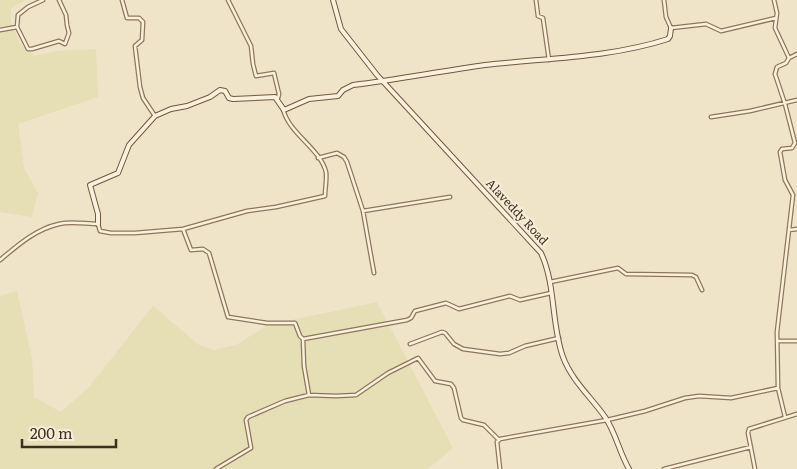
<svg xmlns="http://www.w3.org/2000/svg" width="797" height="469" viewBox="0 0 797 469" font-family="Literata,serif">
	<rect width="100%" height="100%" fill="#f0e4c8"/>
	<path fill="#e6deb5" d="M0,0H25L11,9V22L20,44L35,56L56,51L96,49L98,97L18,124L24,168L38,193L32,217L0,212Z
		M17,291L32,358L34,397L61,412L89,387L153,306L199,345L214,350L236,345L268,325L377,302L453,448L428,469H0V296Z"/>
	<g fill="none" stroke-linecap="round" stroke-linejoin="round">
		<defs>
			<path id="street" d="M43,0L28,7L18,15L17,27L28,49H32L59,41L65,44L69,33L67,25L66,15L59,0
				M122,0L127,18H139L143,22L142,40L135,46L140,87L143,98L155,116
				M228,0L251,46L253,64L256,76L274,73L279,94L278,98
				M536,0L538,16L543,18L549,60
				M664,0L666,17L671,28L706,24L721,31L776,18
				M0,30L17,27
				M789,58L797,54
				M711,117L750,111L797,100
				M318,158L337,153L344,157L347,162L363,211L374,273
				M363,211L450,197
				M183,229L191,250L203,249L209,253L228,317L267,323H295L300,336L303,339L407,320L411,318L415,311L446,303L459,309L510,296L520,300L551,293
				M789,230L797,229
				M0,260C18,245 36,229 59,224C71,221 86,224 98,224L100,231L111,233H135L183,229L247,211L276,207L325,196C325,189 327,179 326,172C320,148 289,134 283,109
				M550,282L618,268L626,274L692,275L696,277L702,290
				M777,341H797
				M410,344L442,332L445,333L454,344L463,349L500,354L509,353L525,346L559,338
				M778,388L785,417
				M309,395L336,396L356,395L388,373L418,358L435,381L451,384L454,388L461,418L463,420L484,425L499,440
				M216,469L251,448L246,420L248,417L285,401L309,395L304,366L303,339
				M500,469L497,442L500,439L607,420L645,411L685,398L699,396L731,398L778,388L777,332L793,195L785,180L780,152L782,149L792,148L795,143L785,104L775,74L777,67L786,63L789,58L775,28L777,13L774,0
				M664,469L751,447
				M755,469L748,433L749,429L797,414"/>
			<path id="secondary" d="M333,0L341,29L377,75L541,253C556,285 551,324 563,357C572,381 591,397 605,417C616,433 619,452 629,469
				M98,224V214L90,185L118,173L129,145L155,116L171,109L187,106L210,97L220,90L225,91L229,98L233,99L275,97L284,110L309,99L338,96L343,90L353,85C397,80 441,71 485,65C546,58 609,58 668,39L670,36L671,28"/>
		</defs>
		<use href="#street" stroke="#8d765c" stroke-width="5"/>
		<use href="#secondary" stroke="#6f573f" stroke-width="6"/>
		<use href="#street" stroke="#faf1dc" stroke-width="2.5"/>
		<use href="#secondary" stroke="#faf1dc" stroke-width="4"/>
	</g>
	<g text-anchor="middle" stroke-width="4" stroke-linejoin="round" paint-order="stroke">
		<g font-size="12" fill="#3d2e20" stroke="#f7eed8">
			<text transform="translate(517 212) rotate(47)" y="4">Alaveddy Road</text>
		</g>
	</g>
	<path d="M22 439v8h94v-8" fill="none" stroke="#3d2e20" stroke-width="2.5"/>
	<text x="30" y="439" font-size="15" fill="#3d2e20" stroke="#f7eed8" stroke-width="4" paint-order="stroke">200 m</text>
</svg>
